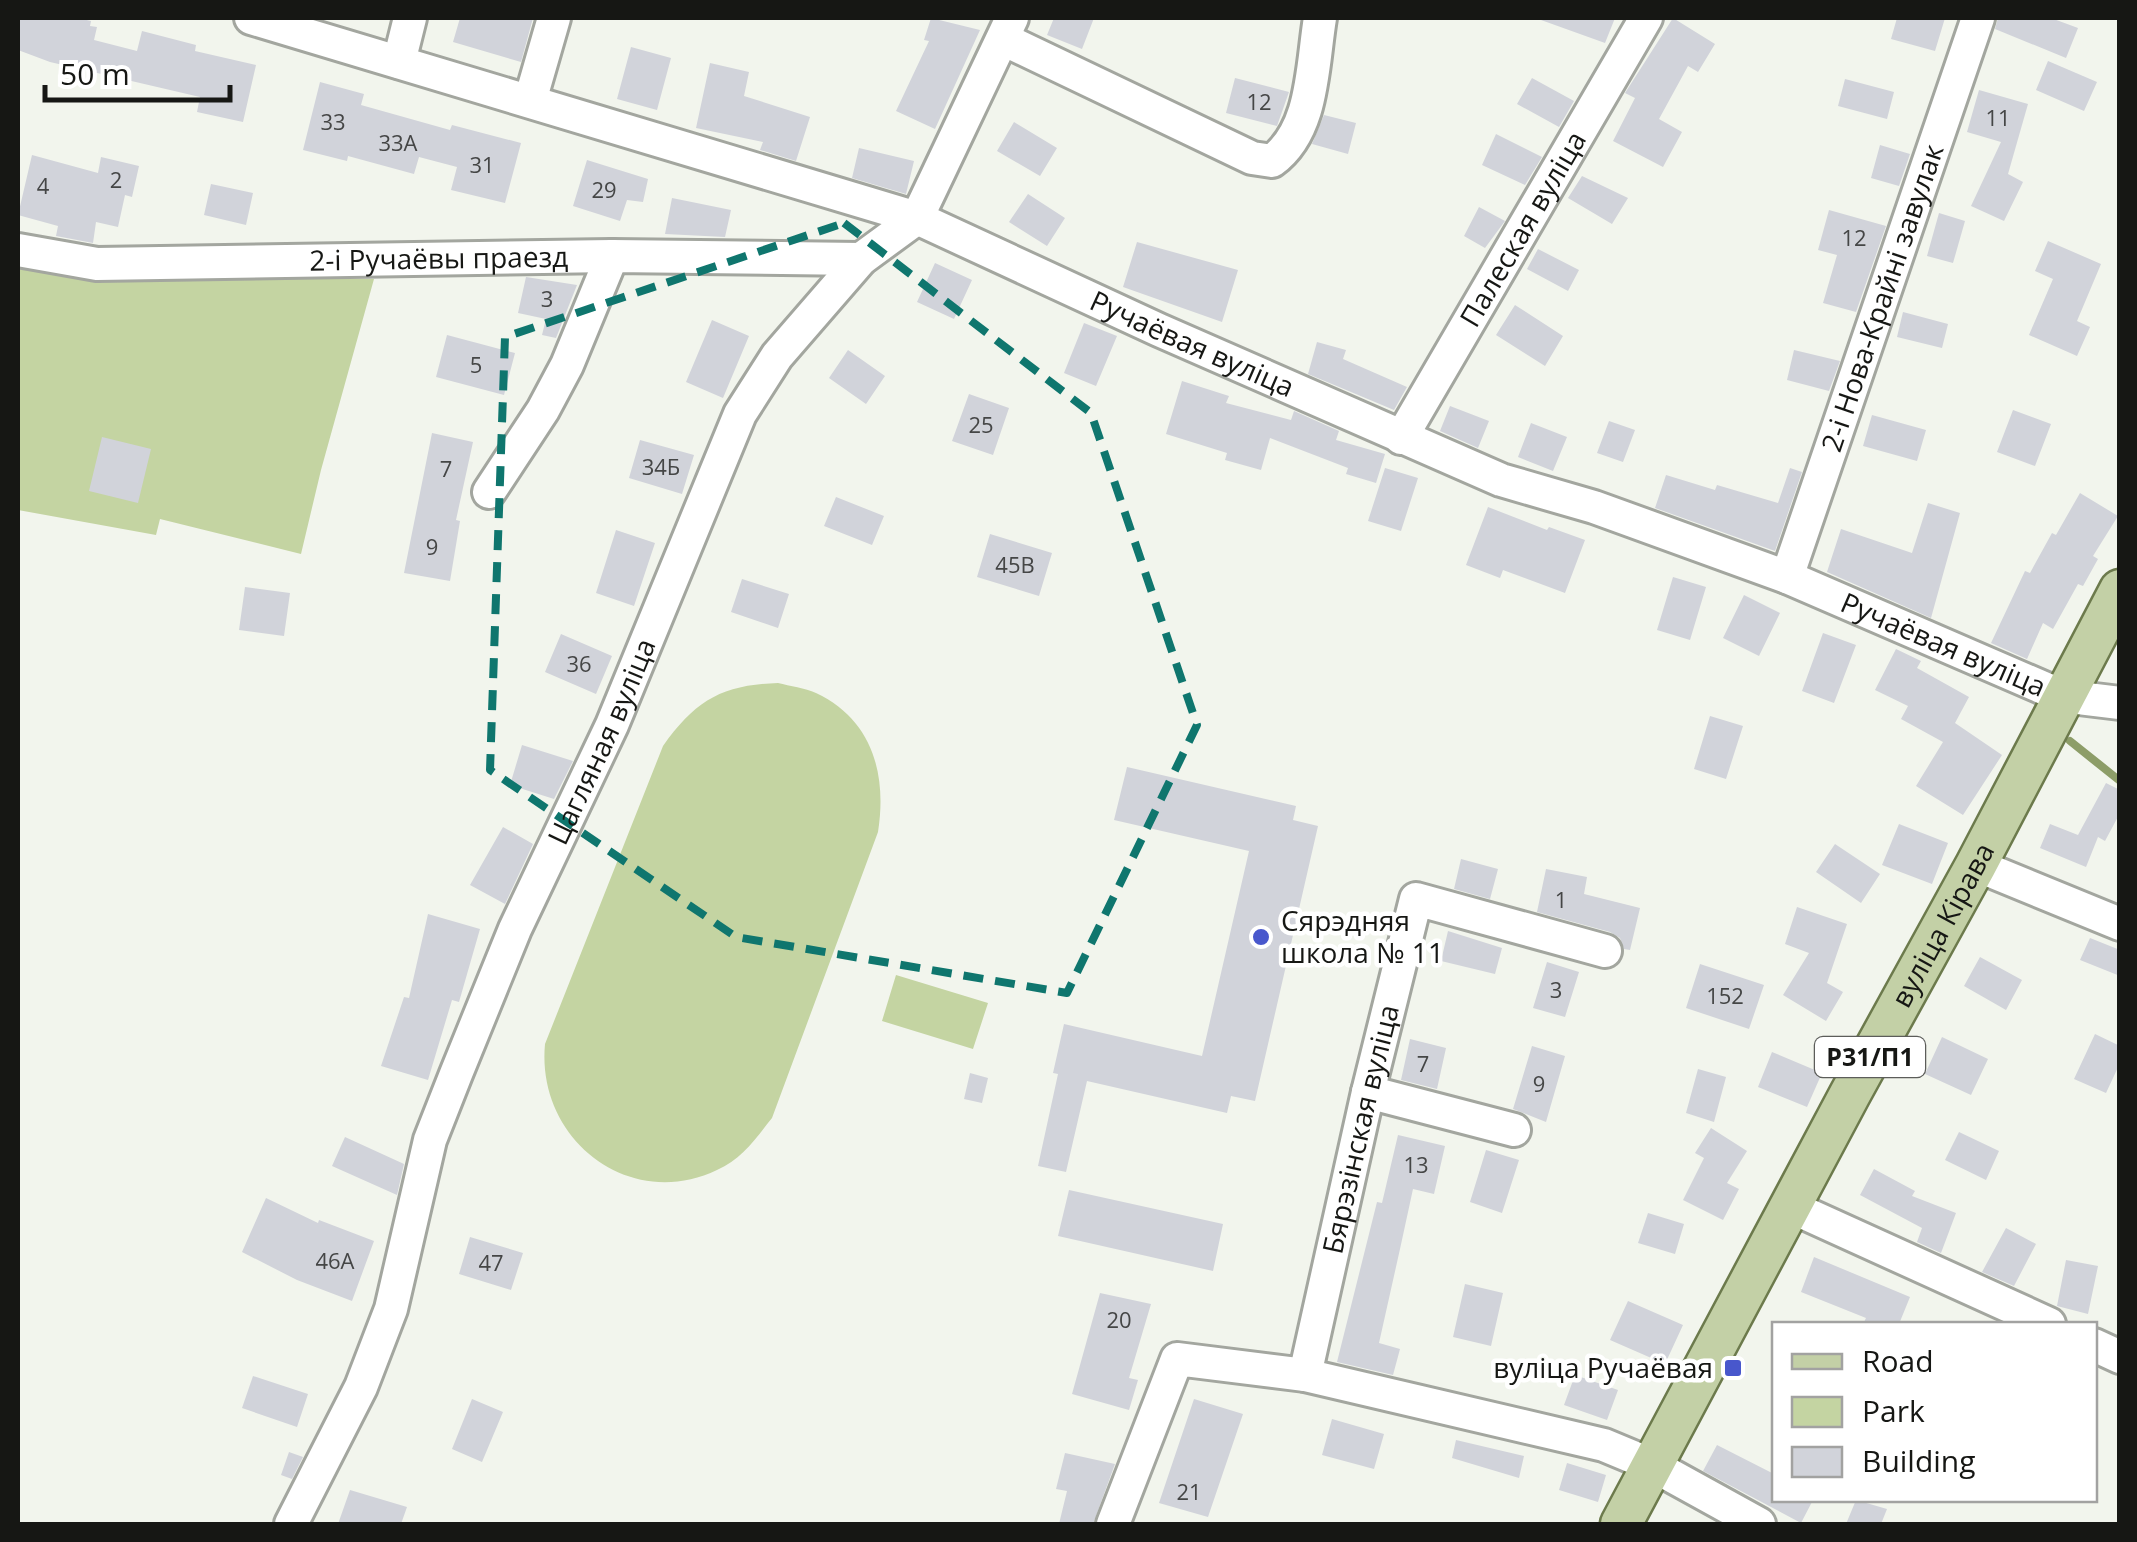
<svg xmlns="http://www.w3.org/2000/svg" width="2137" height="1542" viewBox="0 0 2137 1542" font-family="'Open Sans',sans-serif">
	<rect width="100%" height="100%" fill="#f2f5ed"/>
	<path fill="#c4d4a2" d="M18,267L80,276L374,279L321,470L301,554L160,519L156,535L18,510Z
		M778,683C790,686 805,688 816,693C873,720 887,775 878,832L772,1118C756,1138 742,1159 717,1170C629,1212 536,1139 545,1044L663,746C696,700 722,685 778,683Z
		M896,975L988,1003L973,1049L882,1021Z"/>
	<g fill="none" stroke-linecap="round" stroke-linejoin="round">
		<path stroke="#8d9d68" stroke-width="8" d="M2070,741L2120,781"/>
	</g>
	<path fill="#d1d3da" d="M18,18H78L91,21L90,26L97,27L94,40L137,51L142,31L196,45L195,51L256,65L243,122L197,112L200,97L50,62L18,50Z
		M460,18H533L521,62L453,42Z
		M931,18L980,30L935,129L896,111L929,41L924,40Z
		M1054,18H1094L1082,49L1047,35Z
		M1542,18H1615L1605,43L1541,20Z
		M1673,18L1715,44L1698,72L1688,66L1659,119L1682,132L1663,167L1613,141L1635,98L1625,93Z
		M1897,18H1945L1935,51L1891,39Z
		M1998,18H2051L2078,28L2066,58L1995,29Z
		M631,47L671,58L657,110L617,99Z
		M2048,61L2097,82L2084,111L2036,90Z
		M710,63L749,72L744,96L810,117L796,161L760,150L763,142L696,128Z
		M1235,78L1289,92L1277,126L1226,113Z
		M1532,78L1574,101L1559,127L1517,104Z
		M1845,79L1894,92L1887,119L1838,106Z
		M320,82L364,94L361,105L450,130L452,125L521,143L505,203L451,190L457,167L419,157L414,174L348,156L347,161L303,150Z
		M1979,90L2028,104L2008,174L2023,182L2004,221L1971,206L2001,142L1967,132Z
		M1324,115L1356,123L1348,154L1312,144Z
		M1014,122L1057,148L1040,176L997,151Z
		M1496,134L1542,157L1525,185L1482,165Z
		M1880,145L1910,154L1899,186L1871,178Z
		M859,148L914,161L906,194L852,178Z
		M32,155L98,173L101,157L139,166L132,197L125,195L118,227L96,222L93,243L56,236L58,226L18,215Z
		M587,160L648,179L643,202L627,200L620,221L573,206Z
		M1582,176L1628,198L1612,224L1568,198Z
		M211,184L253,193L246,225L204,215Z
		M1028,194L1065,218L1047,246L1009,222Z
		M672,198L731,210L725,237L665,234Z
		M1479,207L1505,221L1485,248L1464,236Z
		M1829,210L1886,226L1856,312L1823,303L1837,255L1818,250Z
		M1939,213L1965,221L1953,263L1927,256Z
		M2048,241L2101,264L2077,321L2090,327L2077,356L2029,335L2053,279L2035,271Z
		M1137,242L1238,270L1222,322L1123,287Z
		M1538,249L1579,270L1568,291L1527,269Z
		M935,263L972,280L954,319L917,302Z
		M526,277L577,285L556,338L542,335L546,319L518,313Z
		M1515,305L1563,336L1545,366L1496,335Z
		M1903,312L1948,324L1942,348L1897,337Z
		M712,320L749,336L723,398L686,382Z
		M1084,323L1117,336L1096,386L1064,373Z
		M447,335L515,353L504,395L436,377Z
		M1317,342L1346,350L1343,359L1407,387L1394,410L1308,374Z
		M848,350L885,376L866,404L829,378Z
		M1794,350L1840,361L1829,391L1787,380Z
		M1182,381L1229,396L1226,403L1291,420L1294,411L1339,431L1336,440L1385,454L1376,483L1346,474L1348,468L1270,438L1261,470L1225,460L1227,453L1166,434Z
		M969,394L1009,408L993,455L952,441Z
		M1450,406L1489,421L1478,448L1440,431Z
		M2013,410L2051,424L2035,466L1997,452Z
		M1872,415L1926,430L1917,461L1863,446Z
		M1609,421L1635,430L1623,462L1597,453Z
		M1531,423L1567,437L1553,471L1518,457Z
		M432,433L473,442L456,520L460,521L450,581L404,573Z
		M102,437L151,449L138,503L89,491Z
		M640,440L694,455L682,494L629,478Z
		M1385,468L1418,478L1401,531L1368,521Z
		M1790,468L1802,472L1775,551L1655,508L1666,475L1715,490L1717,485L1778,503Z
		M2080,493L2118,516L2093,556L2098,559L2083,586L2078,584L2053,629L2043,623L2027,659L1991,643L2025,571L2030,573L2052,533L2056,535Z
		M836,497L884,516L872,545L824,526Z
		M1928,503L1960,513L1931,618L1827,572L1841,529L1912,553Z
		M1488,507L1547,530L1549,527L1585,540L1565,593L1503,570L1500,578L1466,565Z
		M616,530L655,543L634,606L596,593Z
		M990,534L1052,553L1039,596L977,577Z
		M1673,577L1706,587L1690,640L1657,630Z
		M742,579L789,594L778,628L731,612Z
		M245,587L290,593L284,636L239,630Z
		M1744,595L1780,613L1759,656L1723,638Z
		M1823,633L1856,645L1834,703L1802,691Z
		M561,634L612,656L596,694L545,672Z
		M1896,649L1921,661L1917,668L1969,697L1955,723L2002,755L1963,815L1916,786L1943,742L1901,719L1908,706L1875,690Z
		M1710,716L1743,726L1726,779L1694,769Z
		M522,745L573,761L554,799L510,785Z
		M1127,767L1296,806L1293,820L1318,826L1255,1101L1231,1096L1227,1113L1087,1081L1066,1172L1038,1166L1058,1074L1053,1073L1064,1024L1202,1056L1249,851L1114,820Z
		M2106,783L2118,789L2120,813L2105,841L2098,837L2086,867L2040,848L2050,824L2078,835Z
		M1899,824L1948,843L1932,884L1882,865Z
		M503,827L533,844L505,904L470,885Z
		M1835,844L1880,874L1861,903L1816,872Z
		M1461,859L1498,869L1490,899L1454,889Z
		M1546,869L1587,877L1584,894L1640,908L1630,950L1624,949L1620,938L1610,932L1537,912Z
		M1797,907L1847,924L1827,983L1843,992L1826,1021L1783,995L1809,953L1785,944Z
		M428,914L480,929L459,1002L452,1000L428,1080L381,1066L404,997L409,998Z
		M1448,931L1502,948L1495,974L1441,961Z
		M2090,938L2120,950V976L2080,960Z
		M1980,957L2022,980L2006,1010L1964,986Z
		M1547,962L1579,972L1565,1017L1533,1008Z
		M1700,964L1764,985L1749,1029L1686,1008Z
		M2095,1034L2120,1046V1063L2106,1093L2074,1079Z
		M1942,1037L1988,1059L1971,1095L1925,1074Z
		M1410,1039L1446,1048L1437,1089L1401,1080Z
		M1532,1046L1565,1056L1546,1122L1513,1109Z
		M1772,1052L1822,1073L1807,1107L1758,1087Z
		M1698,1069L1726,1077L1714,1122L1686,1113Z
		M970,1073L988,1078L982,1103L964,1099Z
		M1711,1128L1747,1151L1727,1183L1739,1189L1723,1220L1683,1200L1704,1158L1695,1153Z
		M1959,1132L1999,1151L1986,1180L1945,1160Z
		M1398,1135L1445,1146L1434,1194L1413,1189L1400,1249L1379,1343L1400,1349L1393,1375L1337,1362L1377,1202L1382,1203Z
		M345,1137L404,1164L397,1195L332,1166Z
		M1486,1150L1519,1160L1502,1213L1470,1202Z
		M1874,1169L1915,1191L1912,1196L1956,1213L1941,1253L1917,1242L1922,1228L1860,1195Z
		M1069,1190L1223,1224L1213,1271L1058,1236Z
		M266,1198L318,1223L319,1220L374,1241L352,1301L297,1280L242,1252Z
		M1648,1213L1684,1224L1675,1254L1638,1243Z
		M2006,1228L2036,1244L2014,1286L1982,1272Z
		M470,1237L523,1253L511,1290L459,1274Z
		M1814,1257L1910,1297L1899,1324H1863L1866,1318L1801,1292Z
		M2066,1260L2098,1266L2088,1314L2057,1306Z
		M1465,1284L1503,1293L1491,1346L1453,1337Z
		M1100,1293L1151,1304L1129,1378L1138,1380L1129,1410L1072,1394Z
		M1628,1301L1683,1325L1665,1364L1610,1340Z
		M1575,1375L1618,1390L1607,1420L1564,1405Z
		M253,1376L308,1394L297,1427L242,1408Z
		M472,1399L503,1412L482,1462L452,1449Z
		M1194,1399L1243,1414L1208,1517L1159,1503Z
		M1332,1419L1384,1434L1374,1469L1322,1455Z
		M1456,1440L1524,1456L1519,1478L1452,1458Z
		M1717,1445L1774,1474V1500H1813L1801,1523L1703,1471Z
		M289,1452L303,1457L292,1479L281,1475Z
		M1065,1453L1115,1464L1093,1524H1059L1067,1491L1056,1489Z
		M1567,1463L1606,1475L1598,1502L1559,1490Z
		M350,1490L407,1507L401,1524H338Z
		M1856,1500L1887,1509L1881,1524H1846Z"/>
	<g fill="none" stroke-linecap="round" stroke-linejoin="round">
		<defs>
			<g id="minor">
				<path id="s1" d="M251,18L917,218L1159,330L1501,480L1594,507L1787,577L2062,696L2120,703"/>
				<path d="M1003,39L1252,158L1272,161C1314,130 1312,66 1320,18"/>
				<path d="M399,62L410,18"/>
				<path d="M530,101L554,18"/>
				<path id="s2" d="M18,250L97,264L612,256L861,259"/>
				<path id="s3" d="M1401,438L1646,18"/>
				<path d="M489,492L543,410L567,365L612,256"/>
				<path id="s4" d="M1787,577L1978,18"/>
				<path d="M1976,865L2120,924"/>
				<path d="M1368,1092L1514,1130"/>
				<path d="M1789,1206L2049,1324"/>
				<path d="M2094,1345L2120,1357"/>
				<path id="s5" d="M1305,1375L1368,1092L1416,899L1605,951"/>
				<path id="s6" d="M291,1524L361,1387L391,1309L430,1140L456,1074L515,929L612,725L740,414L777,356L861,259L917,218L1012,18"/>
				<path d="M1113,1524L1177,1359L1305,1375L1604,1445L1652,1465L1759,1524"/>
			</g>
			<g id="major">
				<path id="s7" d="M1621,1524L1850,1094L1976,865L2120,590"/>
			</g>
		</defs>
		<use href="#minor" stroke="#a3a69f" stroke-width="38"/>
		<use href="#major" stroke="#6c7a4c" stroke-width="45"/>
		<use href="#minor" stroke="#fff" stroke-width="32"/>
		<use href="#major" stroke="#c3d0a6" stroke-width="40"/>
	</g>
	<path fill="none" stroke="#0f766e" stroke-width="8" stroke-dasharray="20 12" stroke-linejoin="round" d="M844,223L1091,413L1197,725L1067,993L736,937L490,770L505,337Z"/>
	<g fill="#4857cc" stroke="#fff" stroke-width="4">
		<circle cx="1261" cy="937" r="10"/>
		<rect x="1723" y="1358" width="20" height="20" rx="5"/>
	</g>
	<g text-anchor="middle" stroke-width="9" stroke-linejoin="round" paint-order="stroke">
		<g font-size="22" fill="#454646">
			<text x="1259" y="110">12</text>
			<text x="1998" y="126">11</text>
			<text x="333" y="130">33</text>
			<text x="398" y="151">33А</text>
			<text x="482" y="173">31</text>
			<text x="116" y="188">2</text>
			<text x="43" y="194">4</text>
			<text x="604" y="198">29</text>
			<text x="1854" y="246">12</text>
			<text x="547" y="307">3</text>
			<text x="476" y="373">5</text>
			<text x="981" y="433">25</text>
			<text x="661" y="475">34Б</text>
			<text x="446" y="477">7</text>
			<text x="432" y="555">9</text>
			<text x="1015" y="573">45В</text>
			<text x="579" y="672">36</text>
			<text x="1561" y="908">1</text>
			<text x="1556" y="998">3</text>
			<text x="1725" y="1004">152</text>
			<text x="1423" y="1072">7</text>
			<text x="1539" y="1092">9</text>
			<text x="1416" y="1173">13</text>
			<text x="335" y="1269">46А</text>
			<text x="491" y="1271">47</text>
			<text x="1119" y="1328">20</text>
			<text x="1189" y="1500">21</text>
		</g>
		<rect fill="#fff" stroke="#5c5d5a" stroke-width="2.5" x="1815" y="1037" width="110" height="40" rx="8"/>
		<g font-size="25" font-weight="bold" fill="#161714">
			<text x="1870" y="1066">Р31/П1</text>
		</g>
		<g font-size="28" fill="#161714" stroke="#fff">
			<text dy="10" stroke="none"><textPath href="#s3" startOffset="242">Палеская вуліца</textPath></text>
			<text dy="10" stroke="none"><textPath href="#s2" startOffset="422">2-і Ручаёвы праезд</textPath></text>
			<text dy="10" stroke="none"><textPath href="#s4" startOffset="295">2-і Нова-Крайні завулак</textPath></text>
			<text dy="10" stroke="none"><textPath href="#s1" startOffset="998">Ручаёвая вуліца</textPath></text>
			<text dy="10" stroke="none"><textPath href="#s1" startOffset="1808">Ручаёвая вуліца</textPath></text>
			<text dy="10" stroke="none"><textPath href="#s6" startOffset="845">Цагляная вуліца</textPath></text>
			<text dy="10" stroke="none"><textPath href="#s7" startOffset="680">вуліца Кірава</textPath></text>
			<text dy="10" stroke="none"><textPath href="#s5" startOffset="252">Бярэзінская вуліца</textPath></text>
		</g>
		<g font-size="28" fill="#161714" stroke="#fff" text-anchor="start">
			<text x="1281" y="931">Сярэдняя<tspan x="1281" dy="32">школа № 11</tspan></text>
			<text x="1713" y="1378" text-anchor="end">вуліца Ручаёвая</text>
		</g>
	</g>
	<rect width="2137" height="1542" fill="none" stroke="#161714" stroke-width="40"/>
	<rect x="1772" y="1322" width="325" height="180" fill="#ffffff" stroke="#a2a2a1" stroke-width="2.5"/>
	<rect x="1792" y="1354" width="50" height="15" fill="#c3d0a6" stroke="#a2a2a1" stroke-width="2.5"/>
	<text x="1862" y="1372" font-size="30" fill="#161714">Road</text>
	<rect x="1792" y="1397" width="50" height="30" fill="#c4d4a2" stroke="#a2a2a1" stroke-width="2.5"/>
	<text x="1862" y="1422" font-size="30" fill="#161714">Park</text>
	<rect x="1792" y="1447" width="50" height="30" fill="#d1d3da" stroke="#a2a2a1" stroke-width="2.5"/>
	<text x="1862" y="1472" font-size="30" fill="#161714">Building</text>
	<path d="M45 85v15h185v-15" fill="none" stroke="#161714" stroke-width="5"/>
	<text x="60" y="85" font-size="30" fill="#161714" stroke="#ffffff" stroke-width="8" paint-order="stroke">50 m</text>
</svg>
